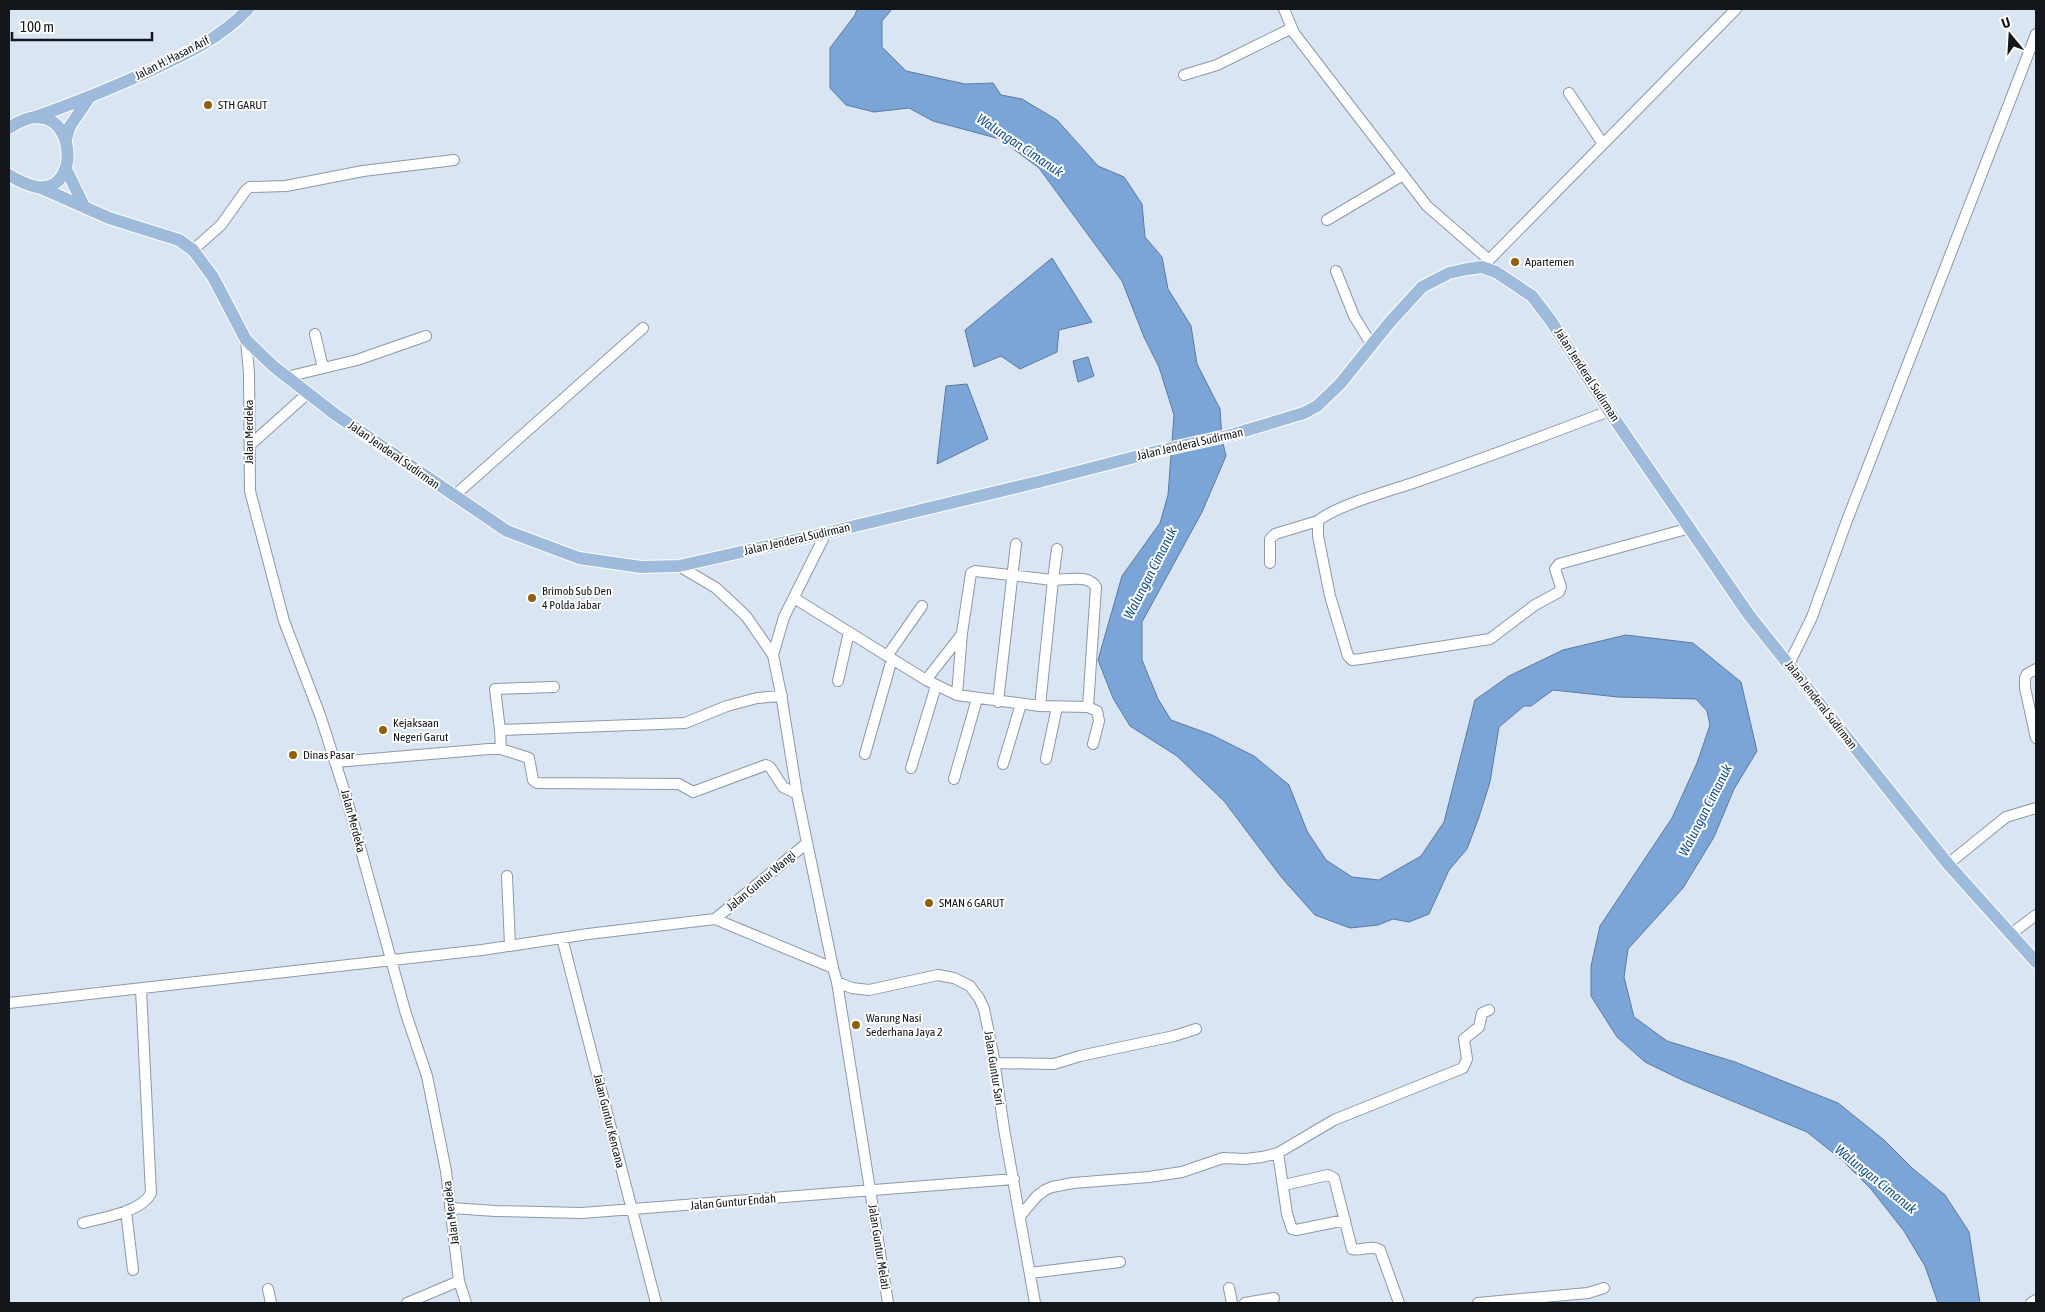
<svg xmlns="http://www.w3.org/2000/svg" width="2045" height="1312" viewBox="0 0 2045 1312" font-family="'Asap Condensed',sans-serif">
	<rect width="100%" height="100%" fill="#d9e5f3"/>
	<path fill="#7ba5d7" stroke="#5c7a9f" d="M857,9H892L882,21V47L906,71L965,84L993,83L1001,95L1022,99L1057,120L1098,166L1124,177L1142,204L1145,237L1162,257L1168,289L1191,326L1197,364L1220,409L1222,439L1226,456L1202,512L1142,622V660L1158,699L1171,720L1212,735L1254,756L1289,785L1307,831L1326,860L1352,877L1379,880L1421,856L1444,822L1475,700L1509,676L1563,650L1626,635L1693,643L1741,682L1757,751L1734,789L1714,837L1683,888L1628,949L1624,977L1634,1017L1667,1041L1735,1062L1838,1103L1884,1140L1912,1168L1945,1195L1969,1232L1980,1303H1938L1925,1266L1904,1231L1871,1189L1842,1160L1807,1132L1684,1081L1645,1062L1617,1037L1591,996V966L1600,926L1672,818L1697,763L1710,725L1707,711L1696,699L1618,697L1553,690L1531,706H1524L1499,727L1490,782L1479,817L1467,849L1449,870L1429,914L1409,922L1393,919L1378,925L1350,928L1315,915L1282,878L1224,801L1177,756L1130,726L1113,698L1098,660L1122,576L1160,523L1168,495L1174,415L1159,367L1144,337L1122,281L1039,168L1000,139L933,121L909,108L874,112L846,105L830,88V48L855,15Z
		M1052,258L1092,322L1059,330L1057,352L1020,369L1001,356L974,367L965,330Z
		M1088,357L1094,376L1078,382L1073,361Z
		M967,384L988,439L937,464L946,386Z"/>
	<g fill="none" stroke-linecap="round" stroke-linejoin="round">
		<defs>
			<path id="minor" d="M1284,9L1294,33L1427,206L1488,259
				M1184,75L1217,65L1292,28
				M1569,93L1603,144
				M1327,220L1403,175
				M193,250L221,225L246,190L250,187L286,186L363,171L454,160
				M1482,267L1736,9
				M1336,271L1354,316L1371,344
				M315,334L323,368
				M246,340L249,373L250,491L284,621L320,715L346,796L406,1014L427,1076L446,1171L459,1281L466,1303
				M286,377L357,360L426,336
				M1609,411C1544,436 1479,460 1413,483C1389,491 1335,506 1318,521V536L1330,596L1348,656L1352,660L1361,659L1490,639L1535,605L1559,592L1561,587L1555,569L1559,564L1690,528
				M250,445L307,394
				M454,496L643,328
				M826,533L784,617L773,655L781,694L797,794L833,968L837,982L852,988L869,990L938,975L954,978L970,986L979,998L984,1009L993,1053L1004,1129L1035,1303
				M1270,563V539L1275,534L1318,521
				M679,566L716,588L746,616L773,655
				M794,598L926,680L957,695L1040,706L1053,580L975,571L971,573L962,633L957,695
				M887,656L922,606
				M1789,664L1812,617L1846,523L2036,34
				M2036,669L2027,674L2025,678V688L2036,738
				M926,680L962,634
				M838,681L849,632
				M998,702L1016,544
				M1040,706L1088,707L1096,587C1089,574 1067,580 1053,580L1057,549
				M1088,707L1097,711L1099,721L1093,744
				M500,730L495,689L554,687
				M501,749L500,730L685,723L727,706L757,698L782,696
				M865,754L892,659
				M1046,759L1057,707
				M336,762L489,749H501L529,758L533,780L537,783L679,784L693,792L766,765L770,767L783,787L797,794
				M1003,764L1021,704
				M911,768L936,686
				M954,779L977,699
				M1948,864L2006,817L2036,808
				M507,876L510,946
				M715,919L833,968
				M2011,934L2036,915
				M562,938L656,1303
				M837,982L888,1303
				M9,1003L482,950L588,934L715,919L807,843
				M994,1063L1054,1064L1080,1056L1174,1036L1196,1029
				M1278,1153L1287,1214L1292,1229L1296,1230L1345,1220
				M1284,1185L1328,1175L1334,1178L1352,1249C1362,1252 1370,1244 1380,1250L1399,1303
				M452,1208L495,1211L582,1213L1014,1179
				M126,1211L133,1270
				M1020,1216L1037,1196L1045,1190L1052,1187L1073,1183L1149,1177L1182,1172L1223,1158L1245,1159L1262,1157L1278,1153L1334,1120L1463,1068L1467,1059L1464,1039L1479,1027L1482,1013L1489,1010
				M83,1223C102,1218 142,1212 151,1193L141,989
				M1030,1273L1120,1262
				M1229,1288L1232,1303
				M268,1289L271,1303
				M407,1303L459,1281
				M1245,1303L1274,1298
				M1478,1303L1588,1293L1604,1288
				M2031,1303L2036,1300"/>
			<path id="major" d="M35,117C73,104 109,89 145,73C182,56 220,39 248,9
				M9,128C74,83 87,194 37,187C27,185 17,180 9,175
				M66,139L70,126L89,98
				M66,169L84,206
				M39,187L109,218L179,240L193,250L213,277L246,340L273,366L336,415L507,531L579,558L641,567L679,566L826,533L1042,481L1158,451L1231,435L1304,413L1317,406L1340,384L1390,322L1422,287L1449,273L1467,269L1482,267L1496,272L1532,296L1551,321L1609,411L1749,615L1948,864L2036,962"/>
		</defs>
		<use href="#minor" stroke="#8e99a6" stroke-width="12"/>
		<use href="#major" stroke="#fff" stroke-width="14"/>
		<use href="#minor" stroke="#fff" stroke-width="10"/>
		<use href="#major" stroke="#9ebbdc" stroke-width="12"/>
	</g>
	<g fill="#8f5f0b" stroke="#fff" stroke-width="2">
		<circle cx="208" cy="105" r="5"/>
		<circle cx="1515" cy="262" r="5"/>
		<circle cx="532" cy="598" r="5"/>
		<circle cx="383" cy="730" r="5"/>
		<circle cx="293" cy="755" r="5"/>
		<circle cx="929" cy="903" r="5"/>
		<circle cx="856" cy="1025" r="5"/>
	</g>
	<g text-anchor="middle" stroke-width="4" stroke-linejoin="round" paint-order="stroke">
		<g font-size="12" fill="#13171c" stroke="#fff">
			<text transform="translate(172 58) rotate(-27)" y="4">Jalan H. Hasan Arif</text>
			<text transform="translate(1587 375) rotate(57)" y="4">Jalan Jenderal Sudirman</text>
			<text transform="translate(249 432) rotate(-90)" y="4">Jalan Merdeka</text>
			<text transform="translate(1190 444) rotate(-13)" y="4">Jalan Jenderal Sudirman</text>
			<text transform="translate(394 455) rotate(35)" y="4">Jalan Jenderal Sudirman</text>
			<text transform="translate(797 539) rotate(-13)" y="4">Jalan Jenderal Sudirman</text>
			<text transform="translate(1821 705) rotate(52)" y="4">Jalan Jenderal Sudirman</text>
			<text transform="translate(353 821) rotate(75)" y="4">Jalan Merdeka</text>
			<text transform="translate(761 881) rotate(-40)" y="4">Jalan Guntur Wangi</text>
			<text transform="translate(994 1068) rotate(81)" y="4">Jalan Guntur Sari</text>
			<text transform="translate(609 1121) rotate(76)" y="4">Jalan Guntur Kencana</text>
			<text transform="translate(733 1202) rotate(-5)" y="4">Jalan Guntur Endah</text>
			<text transform="translate(451 1213) rotate(-97)" y="4">Jalan Merdeka</text>
			<text transform="translate(879 1247) rotate(81)" y="4">Jalan Guntur Melati</text>
		</g>
		<g font-size="12" fill="#13171c" stroke="#fff" text-anchor="start">
			<text x="218" y="109">STH GARUT</text>
			<text x="1525" y="266">Apartemen</text>
			<text x="542" y="595">Brimob Sub Den<tspan x="542" dy="14">4 Polda Jabar</tspan></text>
			<text x="393" y="727">Kejaksaan<tspan x="393" dy="14">Negeri Garut</tspan></text>
			<text x="303" y="759">Dinas Pasar</text>
			<text x="939" y="907">SMAN 6 GARUT</text>
			<text x="866" y="1022">Warung Nasi<tspan x="866" dy="14">Sederhana Jaya 2</tspan></text>
		</g>
		<g font-size="14" font-style="italic" fill="#185390" stroke="#fff">
			<text transform="translate(1020 145) rotate(34)" y="5">Walungan Cimanuk</text>
			<text transform="translate(1150 573) rotate(-63)" y="5">Walungan Cimanuk</text>
			<text transform="translate(1705 810) rotate(-63)" y="5">Walungan Cimanuk</text>
			<text transform="translate(1876 1179) rotate(39)" y="5">Walungan Cimanuk</text>
		</g>
	</g>
	<rect width="2045" height="1312" fill="none" stroke="#13171c" stroke-width="20"/>
	<g transform="translate(2010 35) rotate(342)" stroke="#ffffff" stroke-width="4" paint-order="stroke">
	<path d="M0-4L9 19L0 12L-9 19Z" fill="#13171c"/>
	<text y="-8" font-size="14" font-weight="bold" text-anchor="middle" fill="#13171c">U</text>
	</g>
	<path d="M12 32v8h140v-8" fill="none" stroke="#13171c" stroke-width="2.5"/>
	<text x="20" y="32" font-size="15" fill="#13171c" stroke="#ffffff" stroke-width="4" paint-order="stroke">100 m</text>
</svg>
